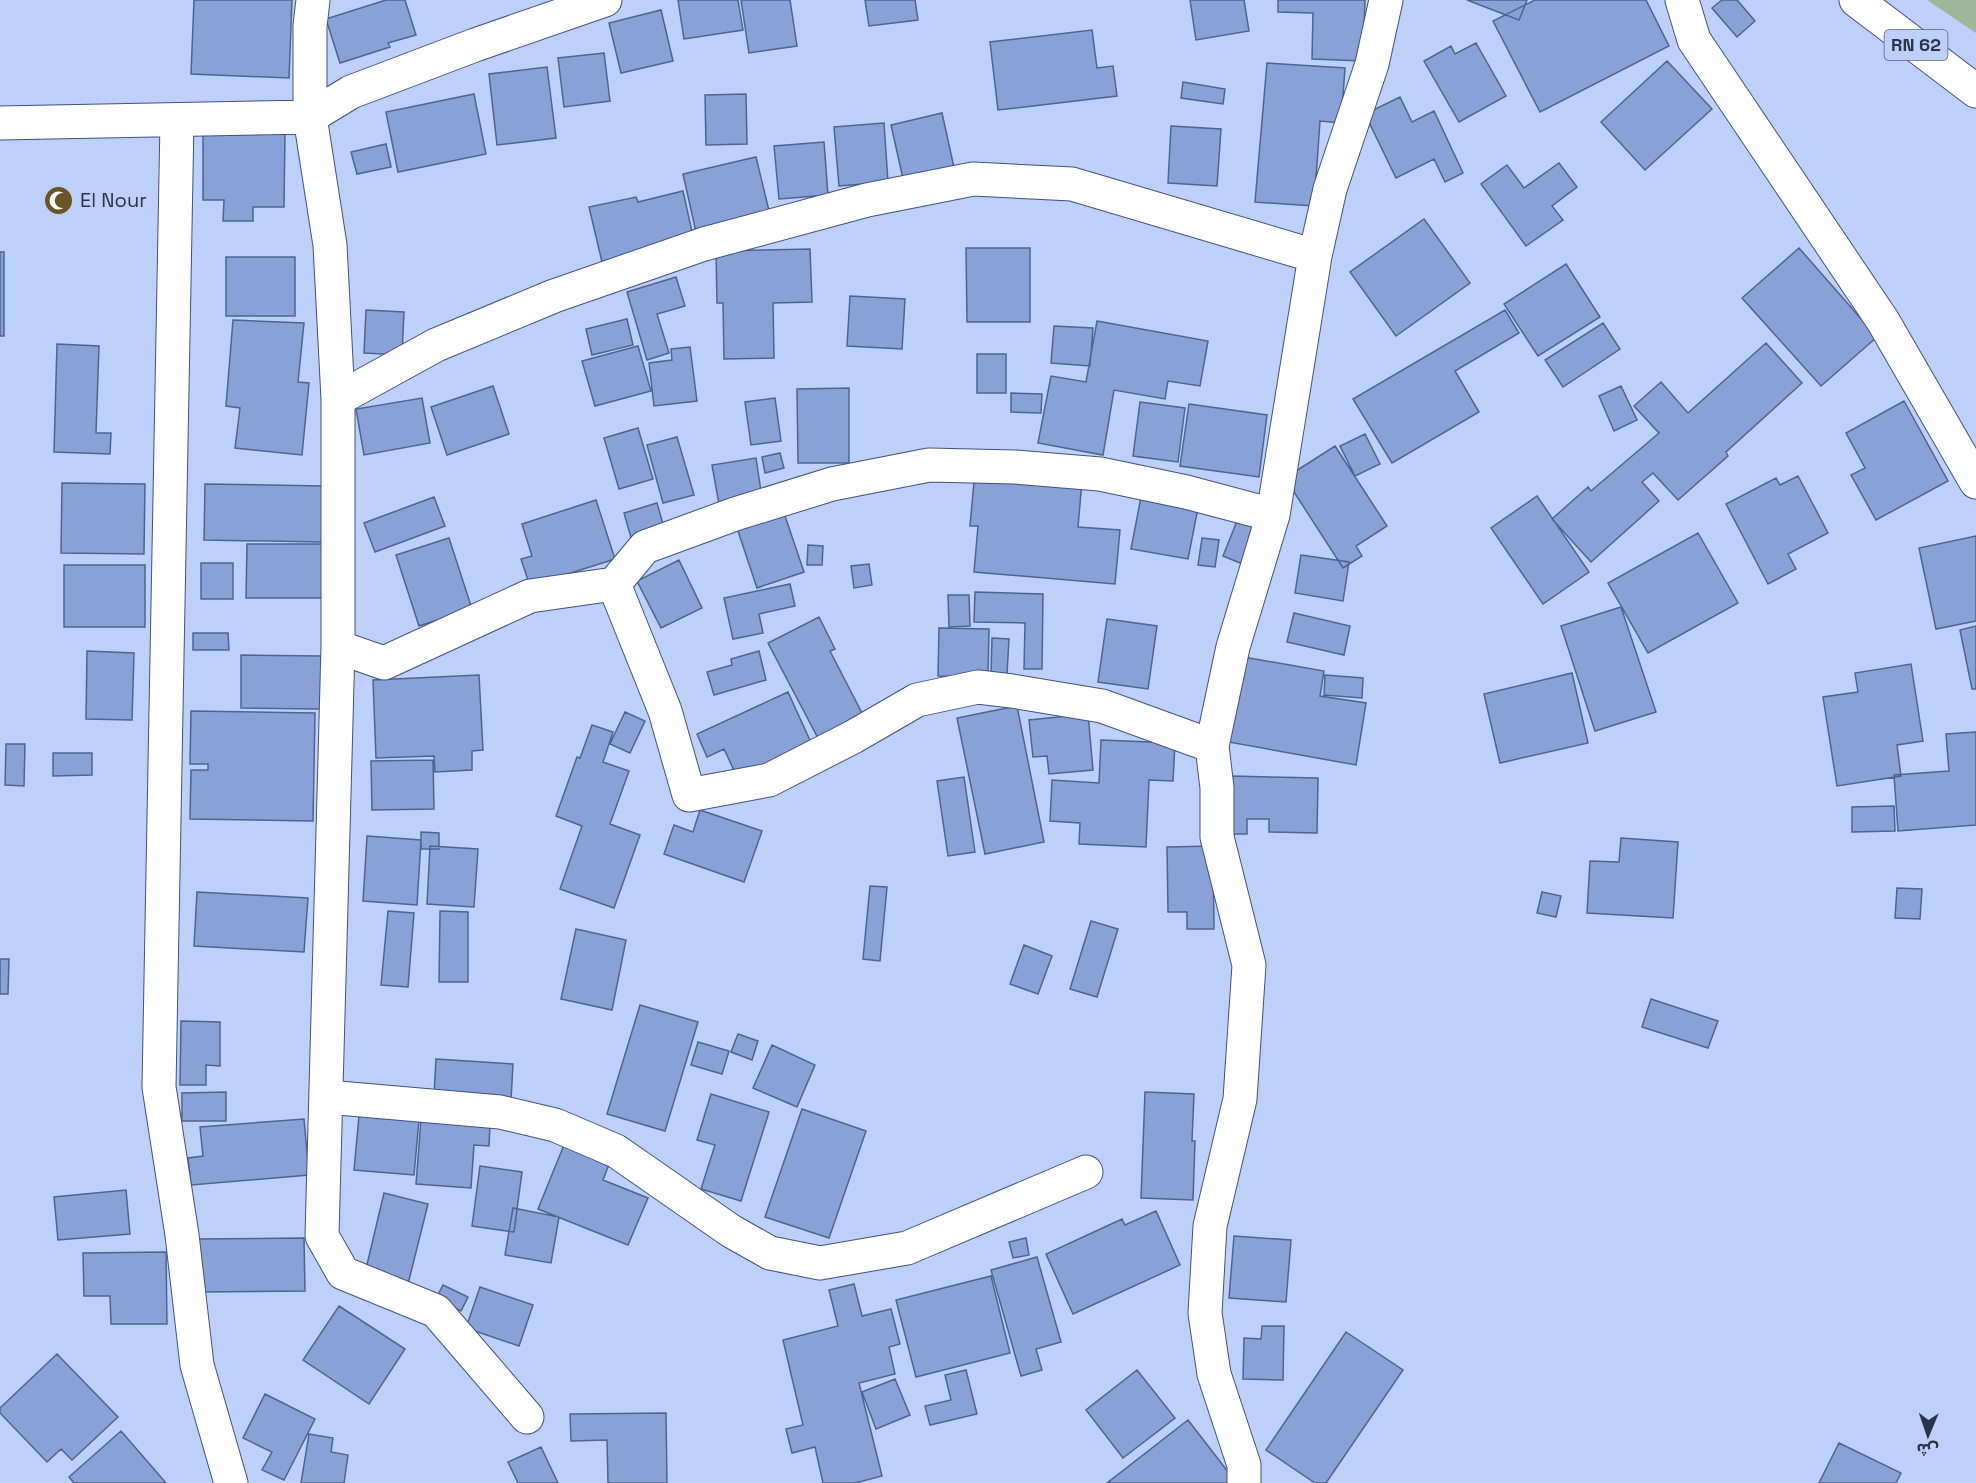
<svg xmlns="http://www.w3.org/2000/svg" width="1976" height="1483" viewBox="0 0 1976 1483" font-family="'Space Grotesk','Noto Sans Arabic',sans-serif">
	<rect width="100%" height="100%" fill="#bcd0f9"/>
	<path fill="#9cb89b" d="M1927,0H1976V33Z"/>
	<path fill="#88a1d7" stroke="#4f6491" stroke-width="1.5" d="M194,0H292L289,78L191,74Z
		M386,0H405L416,35L388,43L390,47L340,63L326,19Z
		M678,0H738L743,30L684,39Z
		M741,0H790L797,46L749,53Z
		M865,0H915L918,20L869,26Z
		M1190,0H1244L1249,31L1196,40Z
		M1278,0H1365L1363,61L1312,59L1313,13L1278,12Z
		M1467,0H1527L1519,20Z
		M1535,0H1646L1669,46L1540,112L1493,21Z
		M1722,0H1737L1755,21L1737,37L1712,8Z
		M661,10L673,61L621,73L609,23Z
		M1092,30L1097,68L1113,66L1117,96L998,110L990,42Z
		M1476,43L1506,96L1459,122L1424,61L1451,46L1455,54Z
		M604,53L610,101L564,107L558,58Z
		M1667,61L1712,109L1645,170L1601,122Z
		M1267,63L1345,68L1341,123L1320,121L1314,206L1255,202Z
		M547,67L556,138L497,145L489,74Z
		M1183,82L1225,89L1223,104L1181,98Z
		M474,94L486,154L398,172L386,112Z
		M746,94L747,144L706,145L705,95Z
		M1400,97L1412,122L1434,111L1463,173L1445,182L1434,159L1396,178L1365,114Z
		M942,113L955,172L904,183L891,125Z
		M884,123L888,182L839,186L834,127Z
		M1171,126L1221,129L1217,186L1168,183Z
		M203,131L285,132L284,207H253V221H223L224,200H203Z
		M824,142L828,195L779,199L774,146Z
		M386,144L391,167L357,174L351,152Z
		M756,157L770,215L696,232L683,174Z
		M1559,163L1577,187L1552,206L1563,220L1526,246L1481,184L1507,165L1524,188Z
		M683,191L694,241L602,262L589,207L636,197L638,202Z
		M1424,219L1470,283L1396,336L1350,272Z
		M966,248H1030V322H967Z
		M1799,248L1877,337L1821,386L1742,298Z
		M810,249L812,302L773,303L774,358L724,359L723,303H717L716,251Z
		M0,252H4V336H0Z
		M226,257H295V316H226Z
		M1566,264L1600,317L1538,356L1504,304Z
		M676,277L685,306L657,314L669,353L647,360L627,292Z
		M850,296L905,299L902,349L847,346Z
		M366,310L404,312L402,355L364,353Z
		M1505,310L1519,333L1455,371L1479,412L1392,463L1353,399Z
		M627,319L633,345L592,355L586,329Z
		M233,320L304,323L298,382L309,383L302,455L235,448L240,408L226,406Z
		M1097,321L1208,341L1200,386L1168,381L1165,399L1114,390L1103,455L1038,443L1051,376L1086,382Z
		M1603,323L1620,349L1563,387L1545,360Z
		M1054,326L1093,328L1090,366L1051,363Z
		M1766,343L1802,383L1726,452L1728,456L1678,500L1653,473L1642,482L1659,501L1591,562L1552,519L1588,487L1591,491L1659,433L1634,406L1661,382L1688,413Z
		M57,344L99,346L96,433H111L110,454L54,452Z
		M638,346L651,391L595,406L582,361Z
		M690,347L697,401L654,406L649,363L672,360L671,349Z
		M977,354H1006V393H977Z
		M493,386L509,434L447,455L431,407Z
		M1621,386L1637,420L1614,431L1599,396Z
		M849,388V463H798L797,389Z
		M1011,393L1042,394L1041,413L1011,412Z
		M422,398L430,443L364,455L356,409Z
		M775,398L781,441L751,445L745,402Z
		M1904,401L1948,481L1876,520L1851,475L1865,468L1846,433Z
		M1140,402L1185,408L1178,462L1133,456Z
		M1189,404L1267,415L1259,477L1180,466Z
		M638,428L653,479L619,489L604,438Z
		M1365,434L1380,464L1355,476L1340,446Z
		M677,437L694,495L663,503L647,445Z
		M1335,446L1387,526L1356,546L1362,556L1343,568L1285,478Z
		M780,453L784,468L765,473L762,457Z
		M756,458L762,498L719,504L712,465Z
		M975,471L1082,481L1078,527L1120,530L1115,584L974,572L978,526H970Z
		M1798,476L1828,533L1788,554L1796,569L1768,584L1726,504L1776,478L1780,485Z
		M62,483L145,484L144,554L61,553Z
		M205,484L323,486L322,542L204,540Z
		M1537,496L1589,572L1543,604L1491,528Z
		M434,497L445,526L375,552L364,523Z
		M1141,497L1198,508L1188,559L1131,549Z
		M596,500L615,559L530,586L521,559L532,556L522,524Z
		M657,503L665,531L632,541L624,513Z
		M784,513L804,572L757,588L737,528Z
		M1237,521L1259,530L1245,565L1223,556Z
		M1698,533L1738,603L1648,653L1608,583Z
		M1976,536V621L1936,629L1919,548Z
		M449,538L472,609L419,626L396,555Z
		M1202,538L1219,540L1215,567L1198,565Z
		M247,544H322V598H246Z
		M808,545L823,546L822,565H807Z
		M1301,555L1349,562L1343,601L1295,593Z
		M679,560L702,608L661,628L637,581Z
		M201,563H233V599H201Z
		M869,564L872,585L854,588L851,566Z
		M64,565H145V627H64Z
		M790,584L795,606L759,614L763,633L733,639L724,598Z
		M975,592L1043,594L1042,669H1024L1025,623L974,622Z
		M948,595H969L970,626L949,627Z
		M1621,607L1656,712L1595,731L1561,626Z
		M1294,613L1350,626L1344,655L1287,642Z
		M819,617L835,649L830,651L864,717L819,740L768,643Z
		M1107,619L1157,626L1148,689L1098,682Z
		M1976,626V689H1972L1960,630Z
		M939,628L989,629L988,677L938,676Z
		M193,633H228L229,650H193Z
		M992,638L1009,639L1007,674H991Z
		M87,651L134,653L132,720L86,719Z
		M759,651L766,680L714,695L707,672L732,665L731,659Z
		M241,655L321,656V709L241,708Z
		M1238,656L1324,671L1320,696L1366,703L1356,765L1223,741Z
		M1911,664L1923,741L1897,745L1901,776L1837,786L1823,697L1858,692L1855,673Z
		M1572,673L1588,743L1500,763L1484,694Z
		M479,675L483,750L472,751V770L435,772L434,756L376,758L373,680Z
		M1325,675L1363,678L1362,698L1324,695Z
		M788,692L813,747L739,781L724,749L707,757L697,734Z
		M1017,706L1044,842L985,854L957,718Z
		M191,711L315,713L313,821L190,819L191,770H208V764H190Z
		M625,712L645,721L630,753L610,744Z
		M1088,714L1093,770L1049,774L1047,756L1033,757L1029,720Z
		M592,725L613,732L603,762L629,771L610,824L640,835L614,908L560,889L582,826L556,816L577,757L580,758Z
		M1976,732V825L1898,831L1894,775L1949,771L1946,734Z
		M1101,740L1175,743L1173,781L1149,780L1146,847L1079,844L1080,823L1050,821L1052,780L1099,783Z
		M6,744H25L24,786L5,785Z
		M53,753H92V775L53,776Z
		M433,760L434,809L372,810L371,761Z
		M1230,776L1318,778L1317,833L1269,832V819H1247V834H1229Z
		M964,777L975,852L948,856L937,781Z
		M1894,806L1895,831L1852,832V807Z
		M700,810L762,831L744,882L664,854L674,825L693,832Z
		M421,832L439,833V849H421Z
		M367,836L421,840L417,905L363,901Z
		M1621,838L1678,842L1673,918L1587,913L1590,861L1619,862Z
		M430,846L478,849L474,907L427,904Z
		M1213,846L1214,929H1187V912H1168L1167,847Z
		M870,886L887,887L880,961L863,959Z
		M1897,888L1922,889L1920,919L1895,918Z
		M197,892L308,898L304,952L194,946Z
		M1542,892L1561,896L1556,917L1537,913Z
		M388,911L414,913L408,987L381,985Z
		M440,911L468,912V982H439Z
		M1091,921L1118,929L1097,997L1070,989Z
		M576,929L626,940L612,1010L561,999Z
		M1024,945L1052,956L1038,994L1010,984Z
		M0,959H9L8,994H0Z
		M1651,999L1718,1021L1708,1048L1642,1027Z
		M640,1005L698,1022L665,1131L607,1114Z
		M181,1021L220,1022V1066L206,1065V1085H180Z
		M738,1034L758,1041L752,1060L731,1052Z
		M698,1042L729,1051L722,1074L691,1065Z
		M772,1045L815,1065L797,1107L753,1088Z
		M436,1059L513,1064L511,1100L434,1095Z
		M226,1092V1121H182V1093Z
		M1145,1092L1194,1094L1192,1141H1195L1193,1200L1141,1198Z
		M711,1094L769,1112L741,1201L701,1189L715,1145L697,1140Z
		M802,1109L866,1131L829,1238L765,1217Z
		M359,1116L419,1120L414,1175L354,1170Z
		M304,1119L309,1175L191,1185L188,1158L203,1156L200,1127Z
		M421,1120L490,1125L489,1146L474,1145L471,1188L416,1184Z
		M566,1140L611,1159L603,1180L648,1198L628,1245L538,1209Z
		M480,1166L522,1172L514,1232L472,1226Z
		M126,1190L130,1234L58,1240L54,1197Z
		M384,1193L428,1204L408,1284L365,1273Z
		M513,1208L559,1217L551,1263L505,1255Z
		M1156,1211L1180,1265L1073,1314L1046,1254L1122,1219L1125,1225Z
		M1234,1236L1291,1240L1286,1302L1229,1298Z
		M304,1238L305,1291L198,1292V1239Z
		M1026,1238L1029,1255L1013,1258L1009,1242Z
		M166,1252L167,1324H111L110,1296H84L83,1253Z
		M1037,1257L1061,1342L1036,1349L1042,1370L1021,1376L991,1270Z
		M991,1276L1010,1353L916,1377L896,1300Z
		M854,1284L862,1316L891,1309L900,1344L889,1347L895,1374L859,1383L882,1476L855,1483H823L815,1447L792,1453L786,1429L803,1425L783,1340L838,1326L829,1290Z
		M443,1285L468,1297L461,1311L436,1299Z
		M480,1287L533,1305L519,1346L466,1328Z
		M339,1306L405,1349L369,1404L303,1360Z
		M1262,1326H1284L1283,1380L1243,1379L1244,1338L1261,1339Z
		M1346,1332L1403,1370L1326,1483H1315L1266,1450Z
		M57,1354L118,1417L72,1460L61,1449L47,1462L0,1413V1408Z
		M966,1370L977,1414L930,1425L925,1406L951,1400L945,1375Z
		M1137,1370L1175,1418L1123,1458L1086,1410Z
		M895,1379L910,1415L876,1429L862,1392Z
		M265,1394L315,1419L284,1480L262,1470L272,1452L243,1438Z
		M666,1413L667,1483H608L607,1440L571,1441L570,1414Z
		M1188,1420L1235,1481L1233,1483H1107Z
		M121,1431L166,1483H74L69,1477Z
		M309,1434L333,1438L331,1452L348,1455L344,1483H301Z
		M1839,1443L1901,1473L1896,1483H1819Z
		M541,1447L558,1483H518L508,1462Z"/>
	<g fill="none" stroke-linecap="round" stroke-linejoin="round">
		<defs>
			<path id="minor" d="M313,0L310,26V117L330,245L338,399V647L322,1236L343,1273L436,1311L527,1417
				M1682,0L1694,40L1883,321L1976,482
				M177,121L159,1087L182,1235L197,1365L231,1483
				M0,123L310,117L351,92L475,45L605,0
				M338,399L436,345L554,296L704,244L867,200L973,179L1072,184L1315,256L1330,189L1372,64L1386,0
				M614,584L665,711L689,795L769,780L853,737L917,700L978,687L1012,691L1102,706L1212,746L1233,647L1273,515L1315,256
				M338,647L384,663L530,596L614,584L645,547L735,514L832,484L929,465L1015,467L1100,474L1186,492L1273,515
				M1212,746L1217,788V837L1249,965L1240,1099L1210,1226L1205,1313L1214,1374L1244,1465V1483
				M327,1097L500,1112L555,1125L616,1151L731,1231L770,1253L820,1263L907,1248L1086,1172"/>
			<path id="primary" d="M1856,0L1976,91"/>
		</defs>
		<use href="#minor" stroke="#3f537e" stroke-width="35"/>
		<use href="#primary" stroke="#3f537e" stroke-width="35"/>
		<use href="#minor" stroke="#fff" stroke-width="33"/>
		<use href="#primary" stroke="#fff" stroke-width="33"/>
	</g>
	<defs>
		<symbol id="mosque-disc" viewBox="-11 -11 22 22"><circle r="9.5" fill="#6b5524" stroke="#bcd0f9"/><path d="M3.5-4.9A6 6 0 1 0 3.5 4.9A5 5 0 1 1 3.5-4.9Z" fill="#fff"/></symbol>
	</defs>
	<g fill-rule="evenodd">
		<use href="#mosque-disc" x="42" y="184" width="33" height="33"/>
	</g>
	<g text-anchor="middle" stroke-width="6" stroke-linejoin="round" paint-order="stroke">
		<rect fill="#bcd0f9" stroke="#56637d" stroke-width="1.5" x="1884.5" y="30" width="63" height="30" rx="4.5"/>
		<g font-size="18" font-weight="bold" fill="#2a3448">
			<text x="1916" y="51">RN 62</text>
		</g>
		<g font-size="20" fill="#2a3448" stroke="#bcd0f9" text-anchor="start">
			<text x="80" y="207">El Nour</text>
		</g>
	</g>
	<g transform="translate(1928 1435) rotate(182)" stroke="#bcd0f9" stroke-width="4.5" paint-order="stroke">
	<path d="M0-4.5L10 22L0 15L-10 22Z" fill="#2a3448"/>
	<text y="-9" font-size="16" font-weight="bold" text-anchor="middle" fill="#2a3448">ش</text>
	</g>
</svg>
